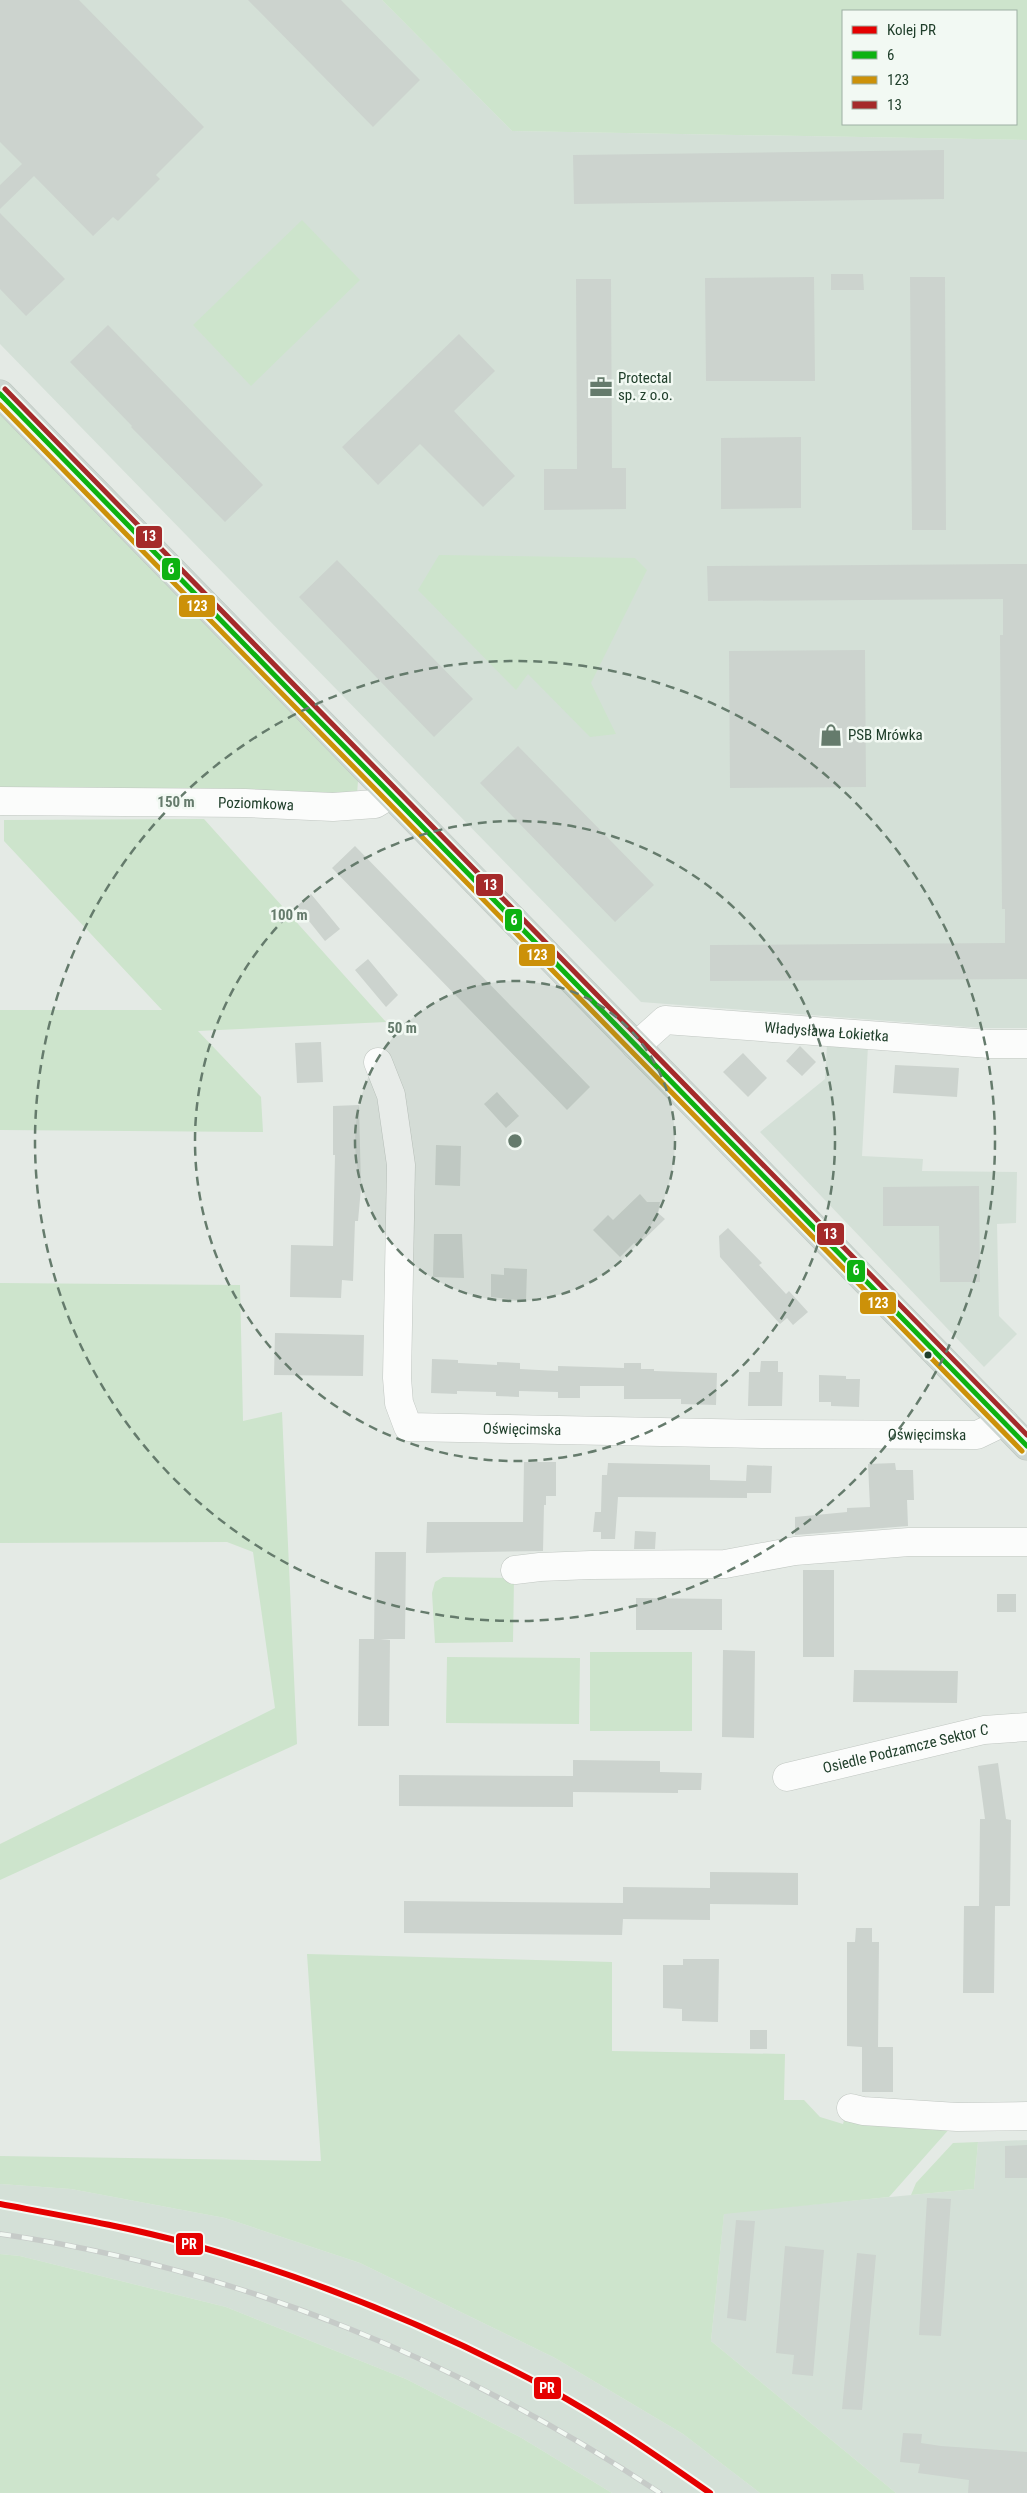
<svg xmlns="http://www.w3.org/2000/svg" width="1027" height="2493" viewBox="0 0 1027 2493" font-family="'Roboto Condensed',sans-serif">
	<rect width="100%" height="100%" fill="#e4eae5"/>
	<path fill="#d4e0d7" d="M0,0H382L512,131L1027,140V1028H981L641,1002L0,344Z
		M827,1044L868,1046L862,1156L923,1159L922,1171L1017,1172L1016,1223L997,1224L999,1316L1017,1334L984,1367L760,1132L825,1079Z
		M1027,2140V2493H896L711,2341L724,2213L974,2189L978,2142Z
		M0,2184L71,2189L225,2218L360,2263L555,2358L683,2434L760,2493H612L520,2437L406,2379L226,2307L20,2256L0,2254Z"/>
	<path fill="#cde4cc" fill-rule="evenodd" d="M382,0H1027V140L512,131ZM843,11H1016V124H843Z
		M302,220L360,280L251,386L193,325Z
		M0,414L358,781L357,794H0Z
		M439,555L635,558L647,570L591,683L616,734L590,737L528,674L516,690L418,590Z
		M204,819L386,1022L198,1031L261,1097L263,1132L0,1130V1010H162L4,841V820Z
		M0,1283L240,1285L243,1421L282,1412L297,1744L0,1880V1844L275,1708L253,1552L227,1542L0,1543Z
		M443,1577L514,1578L513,1642L435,1643L432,1593L435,1582Z
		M590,1652H692V1731H590Z
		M447,1657L580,1658L579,1724L446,1723Z
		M307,1954L612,1962V2051L785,2054L784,2100H804L820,2117L843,2124L845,2117L951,2127L889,2197L724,2214L711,2341L896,2493H760L683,2434L555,2358L360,2263L225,2218L71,2189L0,2184V2156L321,2161Z
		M978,2142L974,2189L911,2195L916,2183L953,2143Z
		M0,2254L20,2256L226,2307L406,2379L520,2437L612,2493H0Z"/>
	<path fill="#ccd3ce" d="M0,0H79L204,127L156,175L160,179L118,221L113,217L93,236L34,176L0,209V185L22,164L0,142Z
		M248,0H341L420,80L373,127Z
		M944,150V199L574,204L573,155Z
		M0,213L65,279L26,316L0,289Z
		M831,274H863L864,290H831Z
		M814,277L815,381H706L705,278Z
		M910,277H945L946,530H912Z
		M576,279H611L612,468H626V509L544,510V469H577Z
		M108,325L263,485L225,522L131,427L132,426L70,362Z
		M459,334L495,371L454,411L515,476L483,507L420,444L378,485L342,447Z
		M801,437V508L721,509V438Z
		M337,560L473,699L434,737L299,597Z
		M1027,564V979L710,981V945L1005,943V909H1002L1000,635H1003V599L708,601L707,566Z
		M865,650L866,787L730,788L729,651Z
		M518,746L654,885L615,922L480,783Z
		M355,846L590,1087L567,1110L332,868Z
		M311,894L340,929L325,941L297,906Z
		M368,959L398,995L386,1007L355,970Z
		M321,1042L323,1082L297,1083L295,1043Z
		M800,1046L816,1062L802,1076L786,1061Z
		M743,1053L767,1078L748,1097L723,1072Z
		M895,1065L959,1068L957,1097L893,1093Z
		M497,1092L519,1116L506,1128L484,1104Z
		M359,1105L361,1188L358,1221H355L353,1281L342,1280L341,1298L290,1297L291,1245L333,1246L335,1155H333V1106Z
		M436,1145L461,1146L460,1186L435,1185Z
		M979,1186L980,1282H940L939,1226H883V1187Z
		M640,1194L647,1202H660L658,1213L665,1219L637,1246L634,1243L620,1257L593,1230L608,1215L613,1220Z
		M728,1228L762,1263L759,1265L786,1294L789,1291L808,1312L793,1325L787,1318L780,1324L720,1257L719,1236Z
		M434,1234H462L464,1278L433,1277Z
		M504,1268L527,1269L526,1301L491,1297V1274L504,1275Z
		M275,1333L364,1335L363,1376L274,1375Z
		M432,1359L458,1360V1363L497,1365V1362L520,1363V1369L558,1371V1366L624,1368V1363H641V1369H654V1371L717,1373L716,1405L681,1404V1399H624V1386H580V1398H558V1392L519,1391V1397L496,1396V1392L457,1391V1394L431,1393Z
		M761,1361H778V1372H783L782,1406H748L749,1372H760Z
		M819,1375L846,1376V1379H860L859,1407L831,1406V1402H819Z
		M524,1462H556V1496H546V1505H544L543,1551L426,1553L427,1522H523Z
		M608,1463L710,1465V1480L746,1481L747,1465L772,1466L771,1493H747V1498L618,1497L615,1539H601V1532H593L595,1512H601L602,1475H607Z
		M895,1463L896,1470H913L914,1500H907L908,1526L795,1535V1517L847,1512V1508L870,1507L868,1464Z
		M635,1531L656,1532L655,1549H634Z
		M375,1552H406L405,1639H380L390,1640L389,1726H358L359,1639H374Z
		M803,1570H834V1657H803Z
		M997,1594H1016V1612H997Z
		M636,1598L722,1599V1630H636Z
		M723,1650L755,1651L754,1738L722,1737Z
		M854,1670L958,1671L957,1703L853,1702Z
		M573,1760L660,1761V1772L702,1773L701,1790H678V1793L573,1792V1807L399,1806V1775L573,1776V1780Z
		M998,1763L1006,1819L1011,1820L1010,1906H995L994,1993H963L964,1906H979L980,1819H985L978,1766Z
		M710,1872L798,1873V1905L710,1904V1920L623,1919L622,1935L404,1933V1901L623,1903V1887L710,1888Z
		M856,1928H872V1942H879L878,2047H893V2092H862V2047L847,2046V1942H855Z
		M683,1959H719L718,2022L682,2021V2009L663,2008V1965H683Z
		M750,2030H767V2049H750Z
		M1027,2145V2178H1005V2146Z
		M927,2198L951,2199L941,2336L919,2335Z
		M736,2220L755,2221L746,2321L727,2318Z
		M785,2246L824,2250L813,2376L792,2374L794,2355L776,2353Z
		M857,2253L876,2255L862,2410L842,2409Z
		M903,2433L922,2434L921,2443L941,2446L1027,2452V2493H968L969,2480L918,2473L920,2464L900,2462Z"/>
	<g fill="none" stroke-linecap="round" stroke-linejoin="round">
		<defs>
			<g id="minor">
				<path id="s1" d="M0,801L245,803L333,807L375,804L390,795"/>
				<path id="s2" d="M636,1046L665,1020L990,1044H1027"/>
				<path id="s3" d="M378,1062L391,1095L401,1165L397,1378L399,1403L408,1427L762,1434L977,1435L1004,1422"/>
				<path d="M515,1570L540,1567L591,1565L725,1564L795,1551L909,1542H1027"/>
				<path id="s4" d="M787,1777L984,1730L1027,1727"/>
				<path d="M851,2108L863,2111L957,2117L1027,2116"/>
			</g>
			<path id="major" d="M0,394L1027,1446"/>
		</defs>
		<use href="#minor" stroke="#c1c7c2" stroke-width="29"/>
		<use href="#major" stroke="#bcc6bf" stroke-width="29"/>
		<use href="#minor" stroke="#fbfcfb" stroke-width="28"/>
		<use href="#major" stroke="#cdd6d1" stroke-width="28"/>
		<defs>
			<path id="rail" d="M0,2234C238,2268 461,2361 660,2493"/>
		</defs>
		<use href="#rail" stroke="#c6cbc8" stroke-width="5.5"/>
		<use href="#rail" stroke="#f2f9f3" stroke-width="4" stroke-dasharray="11" stroke-linecap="butt"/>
		<defs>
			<path id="bus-1" d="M0,394L1027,1446"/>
			<path id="bus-2" d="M0,405L1022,1451"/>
			<path id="bus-3" d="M5,389L1027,1435"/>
		</defs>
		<use href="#bus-1" stroke="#f2f9f3" stroke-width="9"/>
		<use href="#bus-2" stroke="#f2f9f3" stroke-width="9"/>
		<use href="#bus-3" stroke="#f2f9f3" stroke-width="9"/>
		<use href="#bus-1" stroke="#0db211" stroke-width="5"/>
		<use href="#bus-2" stroke="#cc9109" stroke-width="5"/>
		<use href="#bus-3" stroke="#a52a2a" stroke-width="5"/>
		<defs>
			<path id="rail-1" d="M0,2204C64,2216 128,2227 190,2244C314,2279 433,2327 547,2388C604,2419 657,2456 710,2493"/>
		</defs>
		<use href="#rail-1" stroke="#f2f9f3" stroke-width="10"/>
		<use href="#rail-1" stroke="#e50000" stroke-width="6"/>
	</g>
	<circle cx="515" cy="1141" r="160" fill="#657b6c" fill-opacity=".12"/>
	<g fill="none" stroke="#657b6c" stroke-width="2.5" stroke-dasharray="9 6">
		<circle cx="515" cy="1141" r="160"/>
		<circle cx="515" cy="1141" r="320"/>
		<circle cx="515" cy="1141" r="480"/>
	</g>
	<defs>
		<symbol id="office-bare" viewBox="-9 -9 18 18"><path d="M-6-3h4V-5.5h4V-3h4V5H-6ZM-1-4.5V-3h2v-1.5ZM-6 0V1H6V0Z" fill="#657b6c" stroke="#f2f9f3" stroke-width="2.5" paint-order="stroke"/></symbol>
		<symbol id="shop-bare" viewBox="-9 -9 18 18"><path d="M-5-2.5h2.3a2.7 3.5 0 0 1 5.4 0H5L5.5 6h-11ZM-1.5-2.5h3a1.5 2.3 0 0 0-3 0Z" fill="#657b6c" stroke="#f2f9f3" stroke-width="2.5" paint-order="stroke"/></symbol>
	</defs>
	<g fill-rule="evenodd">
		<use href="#office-bare" x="585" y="371" width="32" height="32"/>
		<use href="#shop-bare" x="815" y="719" width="32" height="32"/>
	</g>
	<circle fill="#203f2b" stroke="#f2f9f3" stroke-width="2" cx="928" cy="1355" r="4.5"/>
	<g text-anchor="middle" stroke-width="5" stroke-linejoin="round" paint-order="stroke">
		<g font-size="15" fill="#203f2b" stroke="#f2f9f3" text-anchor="start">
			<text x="618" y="383">Protectal<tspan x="618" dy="17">sp. z o.o.</tspan></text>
			<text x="848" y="740">PSB Mrówka</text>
		</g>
		<g font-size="15" fill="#203f2b" stroke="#f2f9f3">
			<text dy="5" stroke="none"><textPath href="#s1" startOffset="256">Poziomkowa</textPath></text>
			<text dy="5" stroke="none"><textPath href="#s2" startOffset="201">Władysława Łokietka</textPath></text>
			<text dy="5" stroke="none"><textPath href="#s3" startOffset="484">Oświęcimska</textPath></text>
			<text dy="5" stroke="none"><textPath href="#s3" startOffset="889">Oświęcimska</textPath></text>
			<text dy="5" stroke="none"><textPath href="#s4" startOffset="122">Osiedle Podzamcze Sektor C</textPath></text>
		</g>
	</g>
	<circle cx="515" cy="1141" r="8" fill="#657b6c" stroke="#f2f9f3" stroke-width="2.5"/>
	<g font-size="15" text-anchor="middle" font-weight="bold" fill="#657b6c" stroke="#f2f9f3" stroke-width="5" stroke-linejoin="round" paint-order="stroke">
		<text x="176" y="807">150 m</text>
		<text x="289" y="920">100 m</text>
		<text x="402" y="1033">50 m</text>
	</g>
	<g stroke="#f2f9f3" stroke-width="2">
		<rect x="135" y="525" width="28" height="24" rx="5" fill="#a52a2a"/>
		<rect x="161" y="557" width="20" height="24" rx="5" fill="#0db211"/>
		<rect x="178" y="594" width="38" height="24" rx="5" fill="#cc9109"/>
		<rect x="475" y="873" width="29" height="24" rx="5" fill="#a52a2a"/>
		<rect x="504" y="908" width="19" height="24" rx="5" fill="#0db211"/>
		<rect x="518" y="943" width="38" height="24" rx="5" fill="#cc9109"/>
		<rect x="816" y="1222" width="29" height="24" rx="5" fill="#a52a2a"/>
		<rect x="846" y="1259" width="20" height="24" rx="5" fill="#0db211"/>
		<rect x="859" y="1291" width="38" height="24" rx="5" fill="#cc9109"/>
		<rect x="175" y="2232" width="29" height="24" rx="5" fill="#e50000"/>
		<rect x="533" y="2376" width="29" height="24" rx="5" fill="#e50000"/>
	</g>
	<g font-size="14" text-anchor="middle" font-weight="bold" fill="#fff">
		<text x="149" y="541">13</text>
		<text x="171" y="574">6</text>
		<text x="197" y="611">123</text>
		<text x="490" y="890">13</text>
		<text x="514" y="925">6</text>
		<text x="537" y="960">123</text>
		<text x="830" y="1239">13</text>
		<text x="856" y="1275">6</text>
		<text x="878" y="1308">123</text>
		<text x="189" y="2249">PR</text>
		<text x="547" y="2393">PR</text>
	</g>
	<rect x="842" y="10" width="175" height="115" fill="#f2f9f3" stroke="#9eafa3"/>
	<rect x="852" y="26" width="25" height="8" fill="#e50000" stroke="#9eafa3"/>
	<text x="887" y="35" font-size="15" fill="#203f2b">Kolej PR</text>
	<rect x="852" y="51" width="25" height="8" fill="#0db211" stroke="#9eafa3"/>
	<text x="887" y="60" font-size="15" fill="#203f2b">6</text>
	<rect x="852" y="76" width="25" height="8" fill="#cc9109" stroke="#9eafa3"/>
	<text x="887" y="85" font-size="15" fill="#203f2b">123</text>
	<rect x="852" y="101" width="25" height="8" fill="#a52a2a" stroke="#9eafa3"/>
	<text x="887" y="110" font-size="15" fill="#203f2b">13</text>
</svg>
